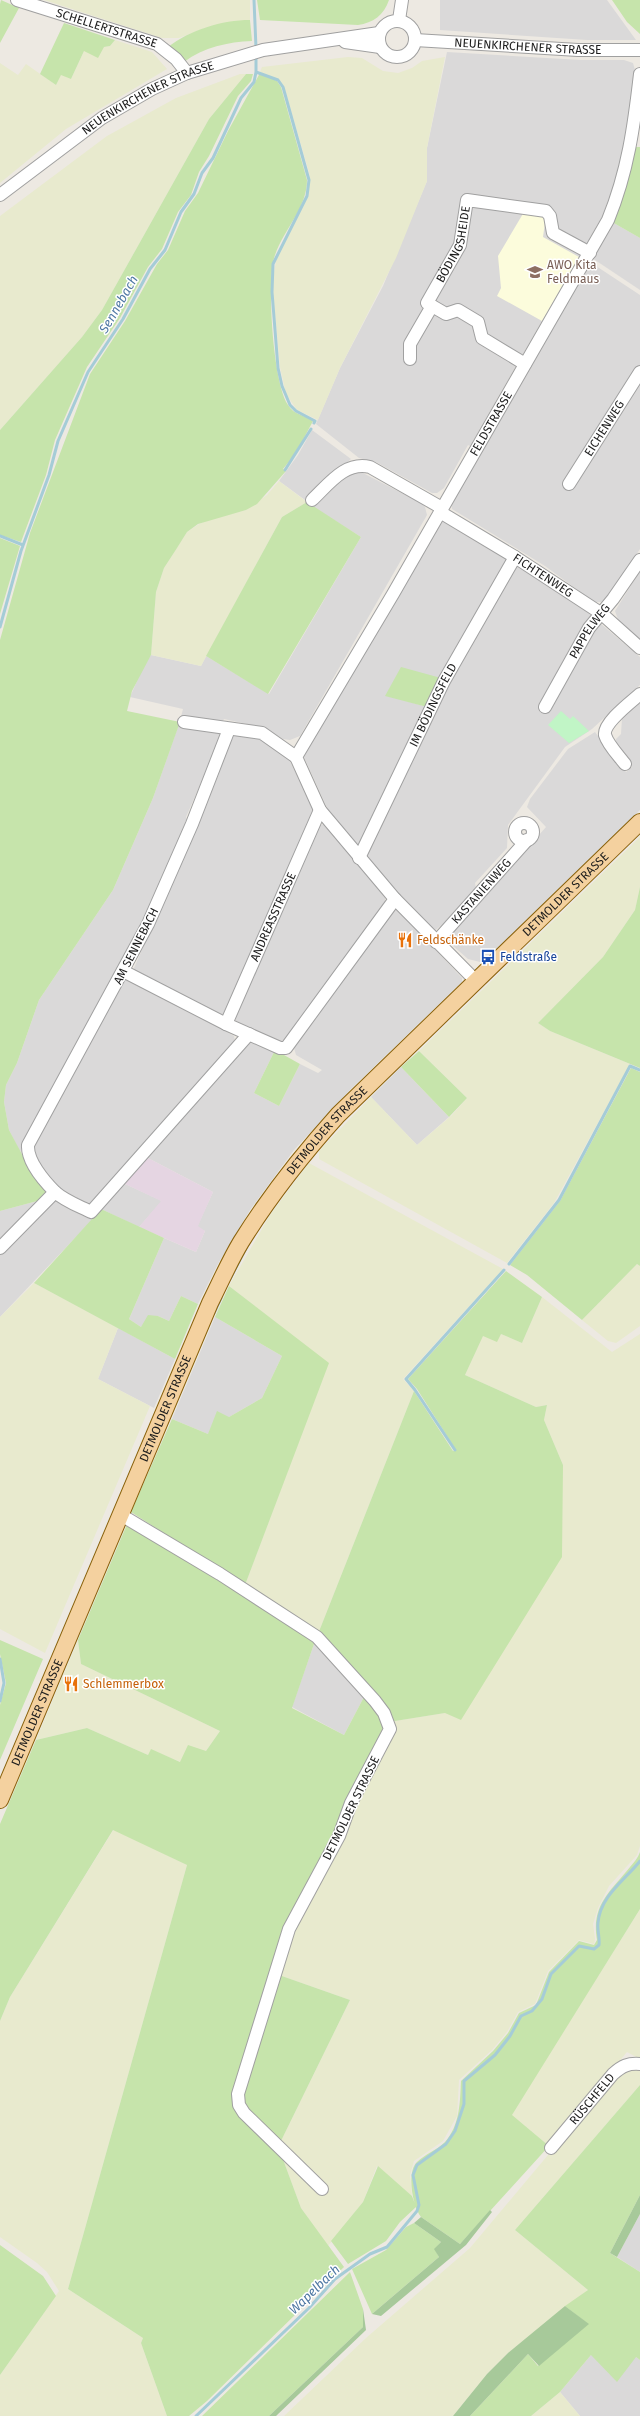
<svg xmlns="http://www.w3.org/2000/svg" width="640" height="2416" viewBox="0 0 640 2416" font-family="'Fira Sans',sans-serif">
	<rect width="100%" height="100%" fill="#ede9e2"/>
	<path fill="#dad9d9" d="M440,0H607L636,40H587L440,30Z
		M447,52L581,60H624L633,63L635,70L627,135L620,169L602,217L470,446L468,445L444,488L437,493H432L376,462L359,458L316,424L340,368L383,286L427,181V148Z
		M612,222L640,238V290L592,258Z
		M590,262L640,295V549L607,598L601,602H594L545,566L452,509L451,502Z
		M312,430L351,459L305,500L279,481L298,455Z
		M361,472L421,503L425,507L427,515L300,736L290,740L283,739L265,728L224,719L221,724L181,717L183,709L130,697L144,665L151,655L201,666L206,656L269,694L361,537L312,506L341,479L351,473Z
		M446,519L506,556L507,561L441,678L386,695L427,707L360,846H357L328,810L303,755L441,520Z
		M519,564L581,607L640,657V685L592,729L565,747L508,825L507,848L475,883L476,888L444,923L432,933L367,858L366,853L448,680L514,565Z
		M640,571V641L619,622L615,611Z
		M640,701V810L487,958L480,962L468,959L452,945L450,938L453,932L546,827L527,807L530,799L568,749L595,732L626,772L632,767L616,745V739L621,734L622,718Z
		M179,724L220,732L222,735L186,817L188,823L144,922L141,924L118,972L80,1041L76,1042L20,1152L9,1130L4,1102L6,1085L17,1063L39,1000L113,890L153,798Z
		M235,734L260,738L288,758L314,806V813L225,1017L135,972L134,968L219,774L217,768L230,737Z
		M324,824L385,896V904L288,1039L278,1042L236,1021L234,1016L317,826Z
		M393,910H398L462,978V982L350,1090L294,1150L250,1210L218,1264L198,1304L181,1296L169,1321L158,1316L141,1327L129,1319L164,1238L196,1252L205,1231L197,1227L213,1192L146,1157L251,1038L275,1050L254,1093L279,1106L300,1064L318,1073L322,1070L296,1055L294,1048Z
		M128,978L234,1036L235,1041L90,1205L66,1194L48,1176L32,1155L31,1149L123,980Z
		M401,1067L449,1117L417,1145L371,1097Z
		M123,1183L162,1201L139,1227L101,1209Z
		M41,1200H60L94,1218L0,1317V1211Z
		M215,1317L282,1356L262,1398L229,1417L208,1434L172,1419Z
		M118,1328L175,1359L154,1408L98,1379Z
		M315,1641L365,1695L344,1735L292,1707Z
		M640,2214V2272L617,2257Z
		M591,2355L636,2357L640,2360V2416H580L560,2392Z"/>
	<path fill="#e5d5e2" d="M146,1157L213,1192L198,1226L205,1231L196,1252L139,1227L161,1201L123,1183Z"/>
	<path fill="#fcfcdc" d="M524,212L537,214L543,218L545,222L543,237L579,257L542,321L497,296L501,288L498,256Z"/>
	<path fill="#e8eace" d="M44,0H250V20L205,28L179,38H162Z
		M115,40L152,52L167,69L66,129L0,183V63L18,75L26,64L56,85L61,74L71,79L84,51L110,46Z
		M348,57L362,58L383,71L398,73L412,68L422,61L445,57L427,148V181L396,258L340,368L318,420L297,410L286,394L280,367L273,292V277L277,256L308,197L310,176L284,86L278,80L260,72L262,67Z
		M240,74H246L209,119L102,310L82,337L0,430V216L107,136L176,98Z
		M279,481L307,502L282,517L201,666L151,655L156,592L164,568L187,532L199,524L213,518L246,510L267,495Z
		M640,837V887L635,910L603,957L538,1023L550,1031L630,1064L554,1203L507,1263L319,1159V1151L371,1097L417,1145L452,1115L467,1098L419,1051Z
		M309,1163L503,1269L403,1379L414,1391L318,1634L245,1585L328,1363L229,1286L270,1215Z
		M637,1264L640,1266V1326L616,1343L608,1341L582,1320Z
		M34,1283L118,1328L98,1379L150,1406L45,1653L0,1629V1317Z
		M542,1297L612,1352L640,1334V1846L637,1855L609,1886L598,1908L593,1924L595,1939L594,1944L579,1940L548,1971L535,2004L518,2012L507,2032L492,2050L459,2080L457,2116L443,2141L414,2161L410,2175L412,2196L377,2166L363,2202L328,2246L301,2208L281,2154L280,2143L350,2000L279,1975L292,1931L391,1720L395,1721L445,1713L563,1465L544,1420L547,1405L536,1407L465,1375L483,1335L501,1334L522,1343Z
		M78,1640L81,1664L220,1731L206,1751L181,1762L151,1750L148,1755L87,1728L36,1740Z
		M114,1829L187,1865L68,2289L143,2338L141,2343L167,2416H0V2375L59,2291L47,2272L37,2263L0,2237V2021L10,1997Z
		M640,1909V2059L627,2052L549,2146L511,2115Z
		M640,2068V2085L515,2230L588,2290L508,2353L487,2374L453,2416H284L366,2338L470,2248L615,2075L623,2070Z
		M560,2392L580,2416H531Z"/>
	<path fill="#c6e4ab" d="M1,0L19,8L0,43V4Z
		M257,0H389C384,15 373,23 358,25L260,20Z
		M612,0H640V34L627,22Z
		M250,20L252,41C228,42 204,47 184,62L168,47C190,30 222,20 250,20Z
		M64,23L115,40L110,46L104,47L98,58L84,51L71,79L61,75L56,85L40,74Z
		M260,73L277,81L281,87L307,180C307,208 284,229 275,255C266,279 273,384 288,405C294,415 305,415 313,421L296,453L283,469L286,471L257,504L246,510L198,524L187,532L177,548L164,568L156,592L151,655L132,691L127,711L180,722L153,798L113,890L39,1000L17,1063L6,1085L4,1102L9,1130L24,1158L47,1191L41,1200L0,1211V640L30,533L90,374L125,321L157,264L168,250L185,211L198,193L228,131Z
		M246,74H253L251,81L238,96L209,156L199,172L191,195L178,212L162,249L148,267L120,318L87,367L55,440L46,475L21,542L0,535V430L82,337L102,310L209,119Z
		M636,147H640V238L612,222L630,171Z
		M307,502L361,537L268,694L206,656L282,517Z
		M0,538L20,546L0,614Z
		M401,667L441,678L427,707L385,696Z
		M640,887V1068L550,1031L538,1023L603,957L635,910Z
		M275,1050L300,1064L279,1106L254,1093Z
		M419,1051L467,1098L449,1117L401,1067Z
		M631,1068L640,1072V1266L637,1264L582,1320L527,1275L510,1265L560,1201Z
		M101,1209L164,1238L129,1319L141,1327L148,1315L158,1316L169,1321L181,1296L198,1304L175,1359L34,1283Z
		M506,1271L542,1297L522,1343L501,1334L497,1342L483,1336L465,1375L536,1407L547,1405L544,1420L563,1465L562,1557L461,1720L445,1713L395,1721L391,1720L318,1634L414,1391L453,1451L456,1450L417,1389L408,1379Z
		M229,1286L329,1363L245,1585L131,1512L172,1419L208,1434L217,1411L229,1417L262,1398L282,1356L215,1317Z
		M128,1522L315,1641L292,1708L344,1735L365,1695L380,1713L385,1730L335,1836L291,1915L235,2093L281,2154L301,2208L344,2267L207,2401L189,2416H167L141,2343L143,2338L68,2289L187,1865L113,1830L10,1997L0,2021V1824L36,1740L87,1728L148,1755L151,1749L180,1762L188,1745L206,1751L220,1731L81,1664L78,1640Z
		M0,1640L43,1659L0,1760V1705L6,1683L0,1654Z
		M640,1852V1909L512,2115L549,2146L460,2244L421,2217C413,2208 406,2172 417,2162C425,2154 437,2150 445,2142C460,2125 460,2102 461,2081L493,2051L508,2033L519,2013L536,2005L549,1972L579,1941L594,1945L597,1940C591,1905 610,1892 630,1867C634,1862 638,1858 640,1852Z
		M279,1975L350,2000L280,2143L242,2103V2094Z
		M640,2085V2195L610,2253L640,2272V2360L636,2357L617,2382L591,2355L560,2392L531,2416H470L528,2354L538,2366L588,2324L565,2306L588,2290L515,2230Z
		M378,2166L412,2196L416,2207L400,2222L386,2241L348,2264L331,2241L363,2202Z
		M414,2223L441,2242L435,2249L439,2257L372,2314L352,2269L386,2250L406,2227Z
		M0,2245L43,2276L56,2296L0,2375Z
		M350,2272L363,2309V2327L269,2416H202Z"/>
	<path fill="#a7c99a" d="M640,2195V2214L617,2257L610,2253Z
		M490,2210L492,2212L466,2245L381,2316L372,2314L439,2257L434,2249L441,2242L414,2223L421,2217L460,2244Z
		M565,2306L589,2324L539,2366L528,2354L470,2416H453L487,2374L508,2353Z
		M363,2309L366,2330L276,2416H269L363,2327Z"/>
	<path fill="#c1f5c6" d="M561,711L570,719L573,716L589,731L569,743L548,725Z"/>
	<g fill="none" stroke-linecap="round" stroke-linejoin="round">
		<path stroke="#a5ccd7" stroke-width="3" d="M254,0L256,48
			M256,72L278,80L283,87L309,180L307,196L273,264L272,292L278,368L282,386L290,405L296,411L315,421L314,423
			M285,470L311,429
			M0,536L23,545
			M0,627L21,551L49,475L58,441L88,372L123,319L150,269L165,250L181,212L194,194L202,173L213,158L241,98L254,82L256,72V56
			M509,1264L559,1200L630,1066L640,1070
			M230,1279L246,1248
			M214,1313L221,1298
			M455,1450L415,1390L406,1379L504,1270
			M0,1659L4,1683L0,1701
			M196,2416L309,2308L335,2279L370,2254L387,2247L417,2211L419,2205L413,2175L417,2165L446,2144L455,2131L464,2104V2081L495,2055L510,2036L521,2016L532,2011L542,1999L551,1974L579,1946L594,1949L599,1945C600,1938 597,1930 598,1923C600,1896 625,1880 640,1861"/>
		<defs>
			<g id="minor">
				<path id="s1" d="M17,0L157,44L176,59L187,73"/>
				<path d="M399,20L402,0"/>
				<circle cx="397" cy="39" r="18"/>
				<path id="s2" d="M415,40L578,50H640"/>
				<path d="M345,42L380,47"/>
				<path id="s3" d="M0,195L102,118L152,89L187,73L263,50L379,33"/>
				<path d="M410,359V344L432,306"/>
				<path id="s4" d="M525,364L482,338L478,322L458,310L446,314L427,303L460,245L467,200L546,211L550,216L553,233L590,253"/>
				<path id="s5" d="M569,484L640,372"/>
				<path d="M312,500C329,484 345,461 370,467L442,508"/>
				<path id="s6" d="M440,512L515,557L602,614L640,648"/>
				<path id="s7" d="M545,707L589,628L613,599L640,560"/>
				<path d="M184,722L262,733L296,757"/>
				<path d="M229,729L192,824L148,924L28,1145C27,1161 44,1181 55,1192C65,1201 79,1206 91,1212L249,1034"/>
				<path d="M625,764C619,756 608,745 605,735C603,723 631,702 640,694"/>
				<circle cx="524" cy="832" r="9"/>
				<path id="s8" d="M359,858L444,681L515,557"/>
				<path id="s9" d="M436,942L527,840"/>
				<path d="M123,971L226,1024L280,1048H286L395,899"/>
				<path id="s10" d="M476,981L395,899L320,810L296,757L393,594L608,220C628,171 634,126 640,74"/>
				<path id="s11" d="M226,1024L320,810"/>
				<path d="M0,1248L55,1192"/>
				<path d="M121,1515L220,1574L317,1637L375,1701L384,1713L390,1729L351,1803L339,1836L289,1929L238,2094L239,2105L244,2113L322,2189"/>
				<path id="s12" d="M551,2148L613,2074C622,2066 628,2063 640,2064"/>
			</g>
			<g id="major">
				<path id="s13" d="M0,1800L210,1303C220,1283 229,1262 241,1242C269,1197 302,1155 338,1115L640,822"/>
			</g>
		</defs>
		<use href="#minor" stroke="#a0a0a0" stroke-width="14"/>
		<use href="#major" stroke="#89610b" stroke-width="18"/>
		<use href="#minor" stroke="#fff" stroke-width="12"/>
		<use href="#major" stroke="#f4d19f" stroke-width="16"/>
	</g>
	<defs>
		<symbol id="school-bare" viewBox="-9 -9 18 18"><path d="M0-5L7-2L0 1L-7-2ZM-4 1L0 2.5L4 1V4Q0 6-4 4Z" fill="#8d6e63" stroke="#fff" stroke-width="2.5" paint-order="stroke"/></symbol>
		<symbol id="restaurant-bare" viewBox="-9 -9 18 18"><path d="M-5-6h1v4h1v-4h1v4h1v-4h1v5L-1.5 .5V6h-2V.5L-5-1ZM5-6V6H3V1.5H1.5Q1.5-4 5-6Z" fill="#e8710a" stroke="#fff" stroke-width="2.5" paint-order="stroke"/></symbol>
		<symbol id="bus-bare" viewBox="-9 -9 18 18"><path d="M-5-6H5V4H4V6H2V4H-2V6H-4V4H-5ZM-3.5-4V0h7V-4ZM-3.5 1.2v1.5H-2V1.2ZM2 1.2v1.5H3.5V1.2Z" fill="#1a4fb4" stroke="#fff" stroke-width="2.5" paint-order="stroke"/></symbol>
	</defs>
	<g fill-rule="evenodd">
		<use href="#school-bare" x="524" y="261" width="22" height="22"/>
		<use href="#restaurant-bare" x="394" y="929" width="22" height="22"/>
		<use href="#bus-bare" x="477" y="946" width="22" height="22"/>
		<use href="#restaurant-bare" x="60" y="1673" width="22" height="22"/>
	</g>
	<g text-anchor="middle" stroke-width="3" stroke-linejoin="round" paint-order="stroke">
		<g font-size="12" fill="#1c1c1c" stroke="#fff">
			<text dy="4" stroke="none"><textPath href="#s1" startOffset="94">SCHELLERTSTRASSE</textPath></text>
			<text dy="4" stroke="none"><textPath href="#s2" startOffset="113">NEUENKIRCHENER STRASSE</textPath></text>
			<text dy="4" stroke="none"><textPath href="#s3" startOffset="178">NEUENKIRCHENER STRASSE</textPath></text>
			<text dy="4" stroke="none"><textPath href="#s4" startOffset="190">BÖDINGSHEIDE</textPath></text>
			<text dy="4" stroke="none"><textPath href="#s10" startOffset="676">FELDSTRASSE</textPath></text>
			<text dy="4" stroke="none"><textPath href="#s5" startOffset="66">EICHENWEG</textPath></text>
			<text dy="4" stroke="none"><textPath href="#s6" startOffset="121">FICHTENWEG</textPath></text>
			<text dy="4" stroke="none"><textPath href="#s7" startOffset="88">PAPPELWEG</textPath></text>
			<text dy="4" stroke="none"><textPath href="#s8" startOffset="170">IM BÖDINGSFELD</textPath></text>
			<text dy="4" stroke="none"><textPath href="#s9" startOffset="68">KASTANIENWEG</textPath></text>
			<text dy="4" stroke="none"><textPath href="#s13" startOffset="1085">DETMOLDER STRASSE</textPath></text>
			<text dy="4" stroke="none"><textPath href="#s11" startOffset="117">ANDREASSTRASSE</textPath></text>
			<text transform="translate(136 946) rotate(-63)" y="4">AM SENNEBACH</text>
			<text dy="4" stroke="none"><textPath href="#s13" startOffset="749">DETMOLDER STRASSE</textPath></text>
			<text dy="4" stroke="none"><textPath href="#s13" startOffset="425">DETMOLDER STRASSE</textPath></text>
			<text dy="4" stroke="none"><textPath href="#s13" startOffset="95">DETMOLDER STRASSE</textPath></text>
			<text transform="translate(351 1808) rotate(-64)" y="4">DETMOLDER STRASSE</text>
			<text dy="4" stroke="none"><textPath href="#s12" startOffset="64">RÜSCHFELD</textPath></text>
		</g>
		<g font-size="12" fill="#785e54" stroke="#fff" text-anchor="start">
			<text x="547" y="269">AWO Kita<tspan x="547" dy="14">Feldmaus</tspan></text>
		</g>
		<g font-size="12" fill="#c56008" stroke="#fff" text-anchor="start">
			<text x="417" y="944">Feldschänke</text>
			<text x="83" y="1688">Schlemmerbox</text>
		</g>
		<g font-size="12" fill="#164399" stroke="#fff" text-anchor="start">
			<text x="500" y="961">Feldstraße</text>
		</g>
		<g font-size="13" font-style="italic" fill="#5079a4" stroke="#fff">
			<text transform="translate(118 304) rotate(-60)" y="5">Sennebach</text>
			<text transform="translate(314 2289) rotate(-44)" y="5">Wapelbach</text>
		</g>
	</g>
</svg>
